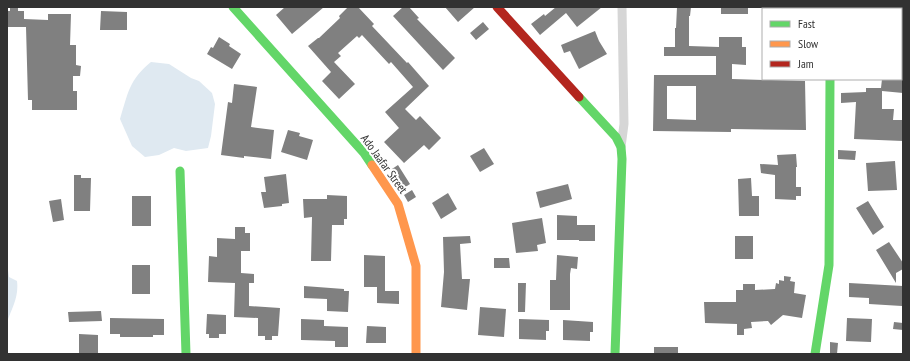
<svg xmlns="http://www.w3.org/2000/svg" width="910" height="361" viewBox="0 0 910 361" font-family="'PT Sans Narrow',sans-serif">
	<rect width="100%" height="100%" fill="#fff"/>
	<path fill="#dfe9f1" d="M151,62L169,64L191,78L199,81L212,93L215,104L211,136L208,148L186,151L174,148L159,155L145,157L132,146L120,119C128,93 129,80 151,62Z
		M7,269L8,270L9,277L17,281C19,297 12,308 7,322Z"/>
	<path fill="#808080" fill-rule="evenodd" d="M10,7H18V11H24V19L48,20V14H71L70,45H76V65L81,66L80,76H73V91H77V110H32V100H28L26,27H7V11H10Z
		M285,7H324L292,34L276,15Z
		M348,7H358L374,24L372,26L407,63L408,62L429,86L405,109L416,120L420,116L441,138L429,150L424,145L404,163L384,142L399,128L385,112L413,87L391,62L389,64L362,35L359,38L357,36L338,53L341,56L334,62L355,84L339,99L322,81L331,72L308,46L318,38H319L340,18L339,16Z
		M403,7H409L419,18L417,19L455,58L443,70L393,16Z
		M445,7H475L458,22Z
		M556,7H602L577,27L566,13L540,35L531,24L544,14L545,16Z
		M677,7H691L690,16H689V46L719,47V37H742V47H746V65L732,64V79L805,81L806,130L731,129V132L653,131L654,75H716V56H664V47H675V28H676ZM667,86H696V120L667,119Z
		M721,7H748V14H721Z
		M101,11L127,12V30H100Z
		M483,22L489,29L476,40L470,33Z
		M595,31L599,41L607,54L579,69L570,51L564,53L561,45Z
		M219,37L230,44L229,46L241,54L232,69L207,54L211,47L213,48Z
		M882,79H903V93L882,91V109H894L893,120H903V141L854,139L856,102L841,103V93L866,92V88H881Z
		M234,84L257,87L251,127L274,130L271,159L244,156V158L221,155L228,102L232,103Z
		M288,130L300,133L299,136L313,140L307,160L281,152Z
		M484,148L494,164L480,172L470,156Z
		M838,150L856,151L855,160L838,159Z
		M796,154L797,167H796V187H801V196H796V200L775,199V175L761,173L760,164L778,165L777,155Z
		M895,161L897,190L868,191L866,163Z
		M398,165L410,184L404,188L392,169Z
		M286,174L289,203L282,204V206L264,208L261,192H266L264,177Z
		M74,175H81V178H91L90,211H74Z
		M751,178L752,196H759V216H739L738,179Z
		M568,184L572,199L540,208L536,192Z
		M412,190L416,197L408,202L404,195Z
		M448,193L457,209L441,219L432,203Z
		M327,195L347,196V219H344V225H332L331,261H311L312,217L304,218L303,199H327Z
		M132,196H151V226H132Z
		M61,199L64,220L53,222L49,201Z
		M868,201L884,227L873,235L856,208Z
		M557,215L577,216V225H595V241H579V240H557Z
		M542,218L546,243L537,245L538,251L516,253L512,223Z
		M235,227H245V233H250V251H241V273L254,274V283H249V306L280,308L278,336H272V340H265V336H258V318L234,317L235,283L208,282L209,256L217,257V238L235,239Z
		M470,236L471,243L460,244L462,279H470L467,310L441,307L444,272L443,237Z
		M735,236H753V259H735Z
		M889,242L903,263V269L896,273V283L876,250Z
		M364,255L385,256V291H399V304L377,303V287H364Z
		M557,255L578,257L577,269L571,268L570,274V310H550V280H556Z
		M494,258H509L510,268H494Z
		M132,265H150V294H132Z
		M784,276L791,277L790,281L795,282L794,293L806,295L802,318L783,315L771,325L768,321L751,322L752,328L744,329V335H737V324L705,323L704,302H736V290H743V284H755V290L775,289L776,283L779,284V280L784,281Z
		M518,283H526L525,312H518Z
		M849,283L903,286L902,306L869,304V298L849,297Z
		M304,286L344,289V291H349L348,312L327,311V299L304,298Z
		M480,307L506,309L504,337L478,335Z
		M101,311L102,321L69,322L68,312Z
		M207,314L226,315V334H219V338H209V334H206Z
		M110,318L164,319V335H153V337H120V334H110Z
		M847,318L872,319L871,342L846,341Z
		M301,319L324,320V326L348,327V347H335V341L301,340Z
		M519,319L549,320V331H546V340L519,339Z
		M563,320L593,322V332H590V341L563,340Z
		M894,322L903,323V330L893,329Z
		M367,326L386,327V343H366Z
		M79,334L98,335V353L79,354Z
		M830,342L838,343L837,354H830Z
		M654,347H678V354H654Z"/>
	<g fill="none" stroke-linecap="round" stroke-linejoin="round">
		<path stroke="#d6d6d6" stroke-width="9" d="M830,7V9
			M621,147L624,124L622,7"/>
		<path stroke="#63d668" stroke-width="9" d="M233,7L364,153L372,165
			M579,97L616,137L621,147L622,159L615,354
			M180,171L186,354
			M815,354L829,265L830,79"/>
		<path stroke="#ff974d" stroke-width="9" d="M372,165L398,204L416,266V354"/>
		<path stroke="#b3261e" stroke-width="9" d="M497,7L579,97"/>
	</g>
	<g text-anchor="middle" stroke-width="4" stroke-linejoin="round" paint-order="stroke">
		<g font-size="12" fill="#323232" stroke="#fff">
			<text transform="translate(384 164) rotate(54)" y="4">Ado Jaafar Street</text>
		</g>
	</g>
	<rect width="910" height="361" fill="none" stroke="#323232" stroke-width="16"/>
	<rect x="762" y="8" width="140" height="72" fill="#ffffff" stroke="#adadad"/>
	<rect x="770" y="21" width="20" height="6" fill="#63d668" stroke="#adadad"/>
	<text x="798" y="28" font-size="12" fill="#323232">Fast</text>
	<rect x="770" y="41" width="20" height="6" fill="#ff974d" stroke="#adadad"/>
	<text x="798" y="48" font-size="12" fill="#323232">Slow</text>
	<rect x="770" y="61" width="20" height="6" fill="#b3261e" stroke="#adadad"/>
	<text x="798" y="68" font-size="12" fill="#323232">Jam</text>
</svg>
